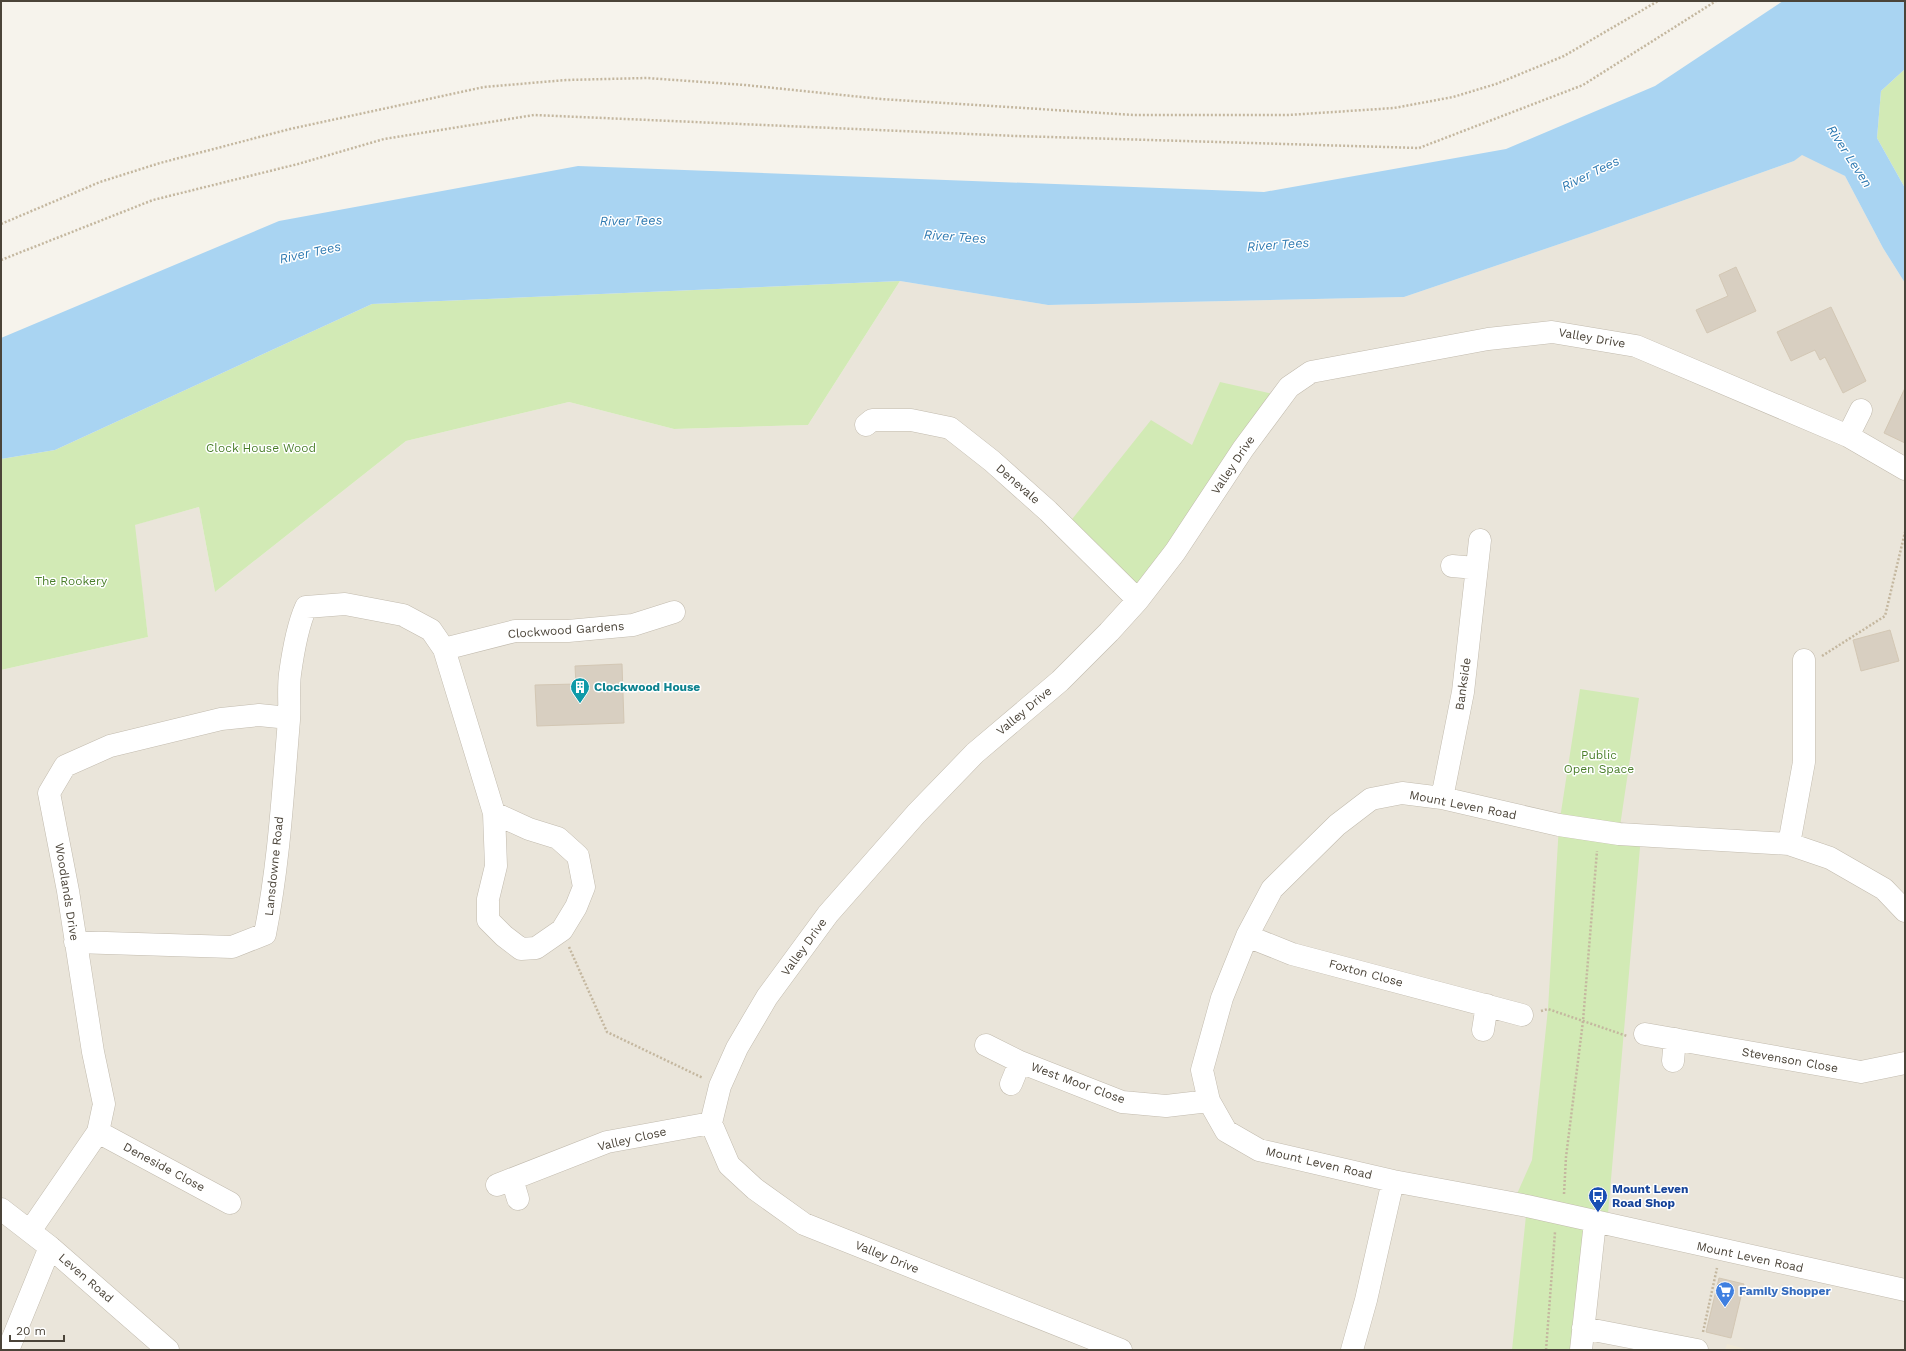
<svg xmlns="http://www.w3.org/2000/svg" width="1906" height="1351" viewBox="0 0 1906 1351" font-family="'Work Sans',sans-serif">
	<rect width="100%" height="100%" fill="#f6f3ec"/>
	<path fill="#eae5da" d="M1802,154L1845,176L1883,248L1905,283V1350H1V670L148,637L134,525L199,507L215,592L406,441L569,402L674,429L808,425L900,281L1048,305L1404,297L1589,234L1794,161Z"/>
	<path fill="#efe8d6" d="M1727,1344L1750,1350H1725Z"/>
	<path fill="#d2eab5" d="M1905,69V188L1877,138L1881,91Z
		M900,281L808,425L674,429L569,402L406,441L215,592L199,507L135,525L148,637L1,670V459L55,450L372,304Z
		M1220,382L1282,396L1138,600L1065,528L1151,420L1192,445Z
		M1580,689L1639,698L1619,833L1641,836L1607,1225L1596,1222L1581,1350H1512L1527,1206L1513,1203L1532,1160L1548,1009L1559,825Z"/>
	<path fill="#a9d4f2" d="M1783,1H1905V69L1881,91L1877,138L1905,188V283L1883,248L1845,176L1802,155L1794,161L1589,234L1404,297L1048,305L900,281L372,304L55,450L1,459V338L279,221L578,166L1264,192L1506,149L1655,86Z"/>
	<path fill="#d8cfc1" stroke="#d3c7b4" d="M1736,267L1756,311L1707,333L1696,310L1728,296L1719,275Z
		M1831,307L1866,381L1843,393L1825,357L1820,360L1815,350L1791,361L1777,332Z
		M1905,388V443L1884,433Z
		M1890,630L1899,661L1861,671L1853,640Z
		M622,664L624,723L537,726L535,685L576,684L575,666Z
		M1719,1278L1744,1284L1731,1338L1706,1332Z"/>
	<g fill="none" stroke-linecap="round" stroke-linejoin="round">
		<defs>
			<path id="minor" d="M866,425L872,420H911L950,428L992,461L1048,511L1138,600
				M1848,436L1861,410
				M1452,566L1476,568
				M444,649L515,631H568L633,625L674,612
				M1442,798L1463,692L1480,540
				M1789,844L1804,762V660
				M1247,936L1292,954L1522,1015
				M75,942L232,947L265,934C279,864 283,791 289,720C290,705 288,689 290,674C293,652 297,627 306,607L345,604L403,615L431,630L444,649L494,813L496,866L488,899V920L504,936L521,949L536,948L562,930L576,907L584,887L578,856L558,838L529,829L494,813
				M1483,1030L1487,1005
				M1645,1034L1861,1072L1905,1063
				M986,1045L1020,1062L1122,1102L1166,1106L1209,1101
				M1673,1061L1675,1039
				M1011,1084L1020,1062
				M98,1132L230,1203
				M512,1179L518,1199
				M1393,1181L1259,1150L1226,1131L1209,1101L1202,1070L1222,998L1247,936L1272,889L1337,825L1371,799L1402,793L1442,798L1559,825L1619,834L1789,844L1830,858L1884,889L1905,911
				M497,1185L607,1142L711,1123
				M1,1209L50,1247L168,1350
				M30,1231L98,1132L104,1104L93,1052L68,891L49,793L65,766L110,746L221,719L259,715L289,718
				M1583,1328L1697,1350
				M8,1350L50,1247
				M1121,1350L804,1224L755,1189L729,1165L711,1123L720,1086L737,1048L767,997L828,914L916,814L975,753L1060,681L1109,632L1138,600L1175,552L1243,449L1289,387L1311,372L1488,339L1552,332L1636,346L1848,436L1905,469
				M1352,1350L1366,1300L1393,1181L1527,1206L1905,1290
				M1581,1350L1595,1222"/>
		</defs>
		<use href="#minor" stroke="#c2bbae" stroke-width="23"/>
		<path stroke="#c4b79f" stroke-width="2.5" stroke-dasharray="2 2" stroke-linecap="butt" d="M1,224L100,182L160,163L290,129L484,87L566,80L647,78L745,85L881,99L1134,115H1288L1394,108L1453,97L1496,84L1564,56L1658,1
			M1,260L153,200L298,164L384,139L534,115L1016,136L1419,148L1583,85L1716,1
			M1822,656L1885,616L1905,532
			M569,947L607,1032L703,1078
			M1541,1011L1548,1009L1627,1036
			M1564,1194L1566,1157L1583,1021L1597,851
			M1703,1332L1717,1268
			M1546,1350L1555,1232"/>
		<use href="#minor" stroke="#fff" stroke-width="22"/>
	</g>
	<defs>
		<symbol id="building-pin" viewBox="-11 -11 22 30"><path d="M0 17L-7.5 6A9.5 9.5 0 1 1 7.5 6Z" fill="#0f9aa8" stroke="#fff"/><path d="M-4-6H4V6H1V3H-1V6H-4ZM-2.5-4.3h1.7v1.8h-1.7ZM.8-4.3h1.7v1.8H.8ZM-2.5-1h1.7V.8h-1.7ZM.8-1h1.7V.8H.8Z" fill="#fff"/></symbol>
		<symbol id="bus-pin" viewBox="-11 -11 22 30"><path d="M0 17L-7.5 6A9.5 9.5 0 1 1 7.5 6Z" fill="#1a4fb4" stroke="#fff"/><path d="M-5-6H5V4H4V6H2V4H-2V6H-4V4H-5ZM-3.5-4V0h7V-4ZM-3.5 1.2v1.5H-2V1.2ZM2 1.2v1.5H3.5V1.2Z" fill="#fff"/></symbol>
		<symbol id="supermarket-pin" viewBox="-11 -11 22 30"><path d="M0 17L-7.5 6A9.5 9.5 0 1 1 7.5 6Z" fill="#3f7fe0" stroke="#fff"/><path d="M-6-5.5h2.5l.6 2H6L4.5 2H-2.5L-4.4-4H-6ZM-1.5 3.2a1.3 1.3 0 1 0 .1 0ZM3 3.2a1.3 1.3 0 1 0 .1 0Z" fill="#fff"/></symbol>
	</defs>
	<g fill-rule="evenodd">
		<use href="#building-pin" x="569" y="676" width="22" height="30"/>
		<use href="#bus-pin" x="1587" y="1185" width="22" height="30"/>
		<use href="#supermarket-pin" x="1714" y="1280" width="22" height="30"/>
	</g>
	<g text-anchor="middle" stroke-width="3" stroke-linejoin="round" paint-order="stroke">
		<g font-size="12" fill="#4b4439" stroke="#fff">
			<text transform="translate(1592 338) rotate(10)" y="4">Valley Drive</text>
			<text transform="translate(1233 465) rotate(-56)" y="4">Valley Drive</text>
			<text transform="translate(1018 484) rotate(41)" y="4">Denevale</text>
			<text transform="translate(566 630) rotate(-4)" y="4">Clockwood Gardens</text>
			<text transform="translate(1463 684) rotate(-82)" y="4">Bankside</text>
			<text transform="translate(1024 711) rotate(-40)" y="4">Valley Drive</text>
			<text transform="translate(1463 805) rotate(11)" y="4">Mount Leven Road</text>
			<text transform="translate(274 866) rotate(-84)" y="4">Lansdowne Road</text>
			<text transform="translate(67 892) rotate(81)" y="4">Woodlands Drive</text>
			<text transform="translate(804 947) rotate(-54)" y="4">Valley Drive</text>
			<text transform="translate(1366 973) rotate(15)" y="4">Foxton Close</text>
			<text transform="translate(1790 1060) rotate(10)" y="4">Stevenson Close</text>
			<text transform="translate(1078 1083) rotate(20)" y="4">West Moor Close</text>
			<text transform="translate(632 1139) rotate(-13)" y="4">Valley Close</text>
			<text transform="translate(1319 1163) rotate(13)" y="4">Mount Leven Road</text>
			<text transform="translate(164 1167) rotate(28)" y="4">Deneside Close</text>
			<text transform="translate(887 1257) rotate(22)" y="4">Valley Drive</text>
			<text transform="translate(1750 1257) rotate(12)" y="4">Mount Leven Road</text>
			<text transform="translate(86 1278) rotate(41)" y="4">Leven Road</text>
		</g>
		<g font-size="12" fill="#4a7f2a" stroke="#fff">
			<text x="261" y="452">Clock House Wood</text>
			<text x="71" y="585">The Rookery</text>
			<text x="1599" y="759">Public<tspan x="1599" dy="14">Open Space</tspan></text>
		</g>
		<g font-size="12" font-weight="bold" fill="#0d838f" stroke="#fff" text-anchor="start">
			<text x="594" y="691">Clockwood House</text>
		</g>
		<g font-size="12" font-weight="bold" fill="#164399" stroke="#fff" text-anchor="start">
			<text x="1612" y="1193">Mount Leven<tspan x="1612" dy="14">Road Shop</tspan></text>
		</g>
		<g font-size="12" font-weight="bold" fill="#366cbe" stroke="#fff" text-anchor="start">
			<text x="1739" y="1295">Family Shopper</text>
		</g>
		<g font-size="13" font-style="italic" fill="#2e7ab2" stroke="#fff">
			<text transform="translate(1850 156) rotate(57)" y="5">River Leven</text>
			<text transform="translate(1590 173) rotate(-26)" y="5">River Tees</text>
			<text transform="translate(631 220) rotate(-1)" y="5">River Tees</text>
			<text transform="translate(955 236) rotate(4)" y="5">River Tees</text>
			<text transform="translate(1278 244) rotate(-4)" y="5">River Tees</text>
			<text transform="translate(310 252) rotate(-12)" y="5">River Tees</text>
		</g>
	</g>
	<rect width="1906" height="1351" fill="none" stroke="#4b4439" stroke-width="4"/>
	<path d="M10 1335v6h54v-6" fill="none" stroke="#4b4439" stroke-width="2"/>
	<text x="16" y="1335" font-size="12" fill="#4b4439" stroke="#ffffff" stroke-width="3" paint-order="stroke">20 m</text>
</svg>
